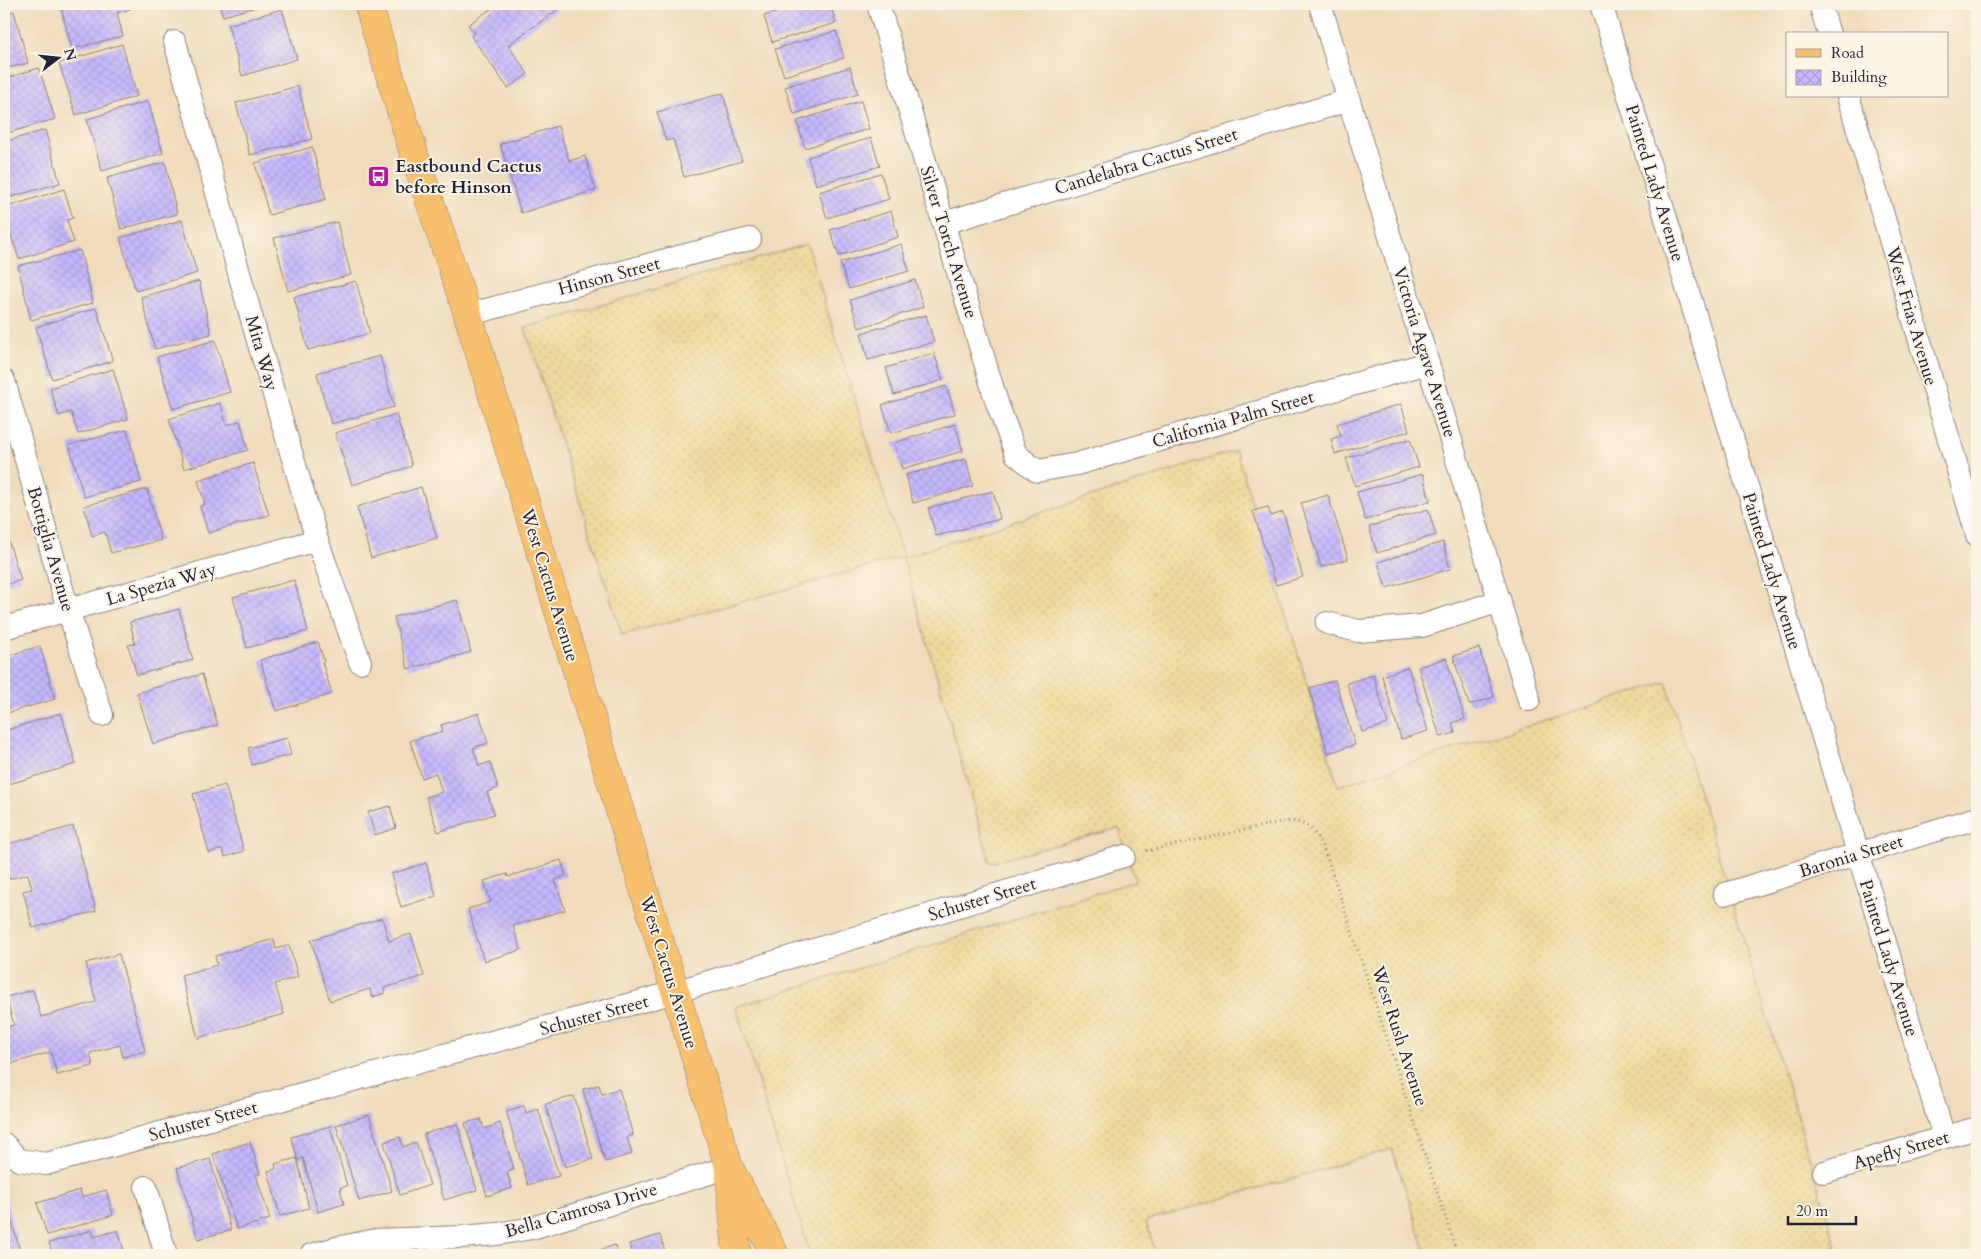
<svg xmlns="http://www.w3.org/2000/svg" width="1981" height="1259" viewBox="0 0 1981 1259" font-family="Cardo,serif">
	<defs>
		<pattern id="sand-dots" width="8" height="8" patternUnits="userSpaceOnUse" patternTransform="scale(1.25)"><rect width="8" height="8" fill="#eeda9e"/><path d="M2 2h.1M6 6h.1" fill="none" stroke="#ccbb89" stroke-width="1.8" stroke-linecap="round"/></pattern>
		<pattern id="building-cross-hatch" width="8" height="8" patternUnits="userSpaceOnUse" patternTransform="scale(1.25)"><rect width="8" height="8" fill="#c4b7fd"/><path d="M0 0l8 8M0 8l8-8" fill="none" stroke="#a89dda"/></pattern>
	</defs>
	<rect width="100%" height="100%" fill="#fcf5e5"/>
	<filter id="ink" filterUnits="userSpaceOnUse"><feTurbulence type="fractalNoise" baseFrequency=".02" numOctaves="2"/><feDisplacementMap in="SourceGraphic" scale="10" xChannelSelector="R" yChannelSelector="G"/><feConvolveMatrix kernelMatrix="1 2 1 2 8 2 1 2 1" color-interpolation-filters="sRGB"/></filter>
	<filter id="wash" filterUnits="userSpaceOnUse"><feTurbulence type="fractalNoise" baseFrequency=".0096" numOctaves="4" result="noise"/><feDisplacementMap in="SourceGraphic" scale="20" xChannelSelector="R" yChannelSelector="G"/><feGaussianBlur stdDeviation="1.12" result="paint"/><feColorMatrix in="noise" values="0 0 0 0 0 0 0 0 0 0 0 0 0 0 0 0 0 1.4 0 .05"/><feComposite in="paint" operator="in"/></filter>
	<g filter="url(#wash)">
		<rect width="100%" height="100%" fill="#f0dcbb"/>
		<path fill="url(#sand-dots)" stroke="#887e6c" d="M807,244L903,557L1236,450L1338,786L1666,682L1839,1255H1427L1392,1149L1146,1221L1156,1255H810L736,1007L1135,881L1119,828L990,863L903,557L622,635L525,328Z"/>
		<g id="blocks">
			<path fill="url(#building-cross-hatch)" d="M60,4H129L130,9L117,13L123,36L72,49Z
				M219,4H267L223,16Z
				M498,4H563L564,5L508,45L528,74L508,88L471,36L475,33L468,25Z
				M804,4H830L836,23L772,42L764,16Z
				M282,9L297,59L242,76L228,25Z
				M14,11L28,63L4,69V14Z
				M836,31L844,58L784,76L775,49Z
				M122,44L137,96L76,115L59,63Z
				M850,67L858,94L794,114L785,87Z
				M39,68L55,119L4,134V79Z
				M298,86L312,139L250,155L236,103Z
				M723,93L742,161L684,177L673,139L666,141L657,112Z
				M148,101L163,153L102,171L87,119Z
				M861,101L869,129L805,148L797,121Z
				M558,126L569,161L585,156L596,190L521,213L500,144Z
				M45,130L60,183L4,199V142Z
				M871,138L880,166L816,185L808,157Z
				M312,147L326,199L269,215L255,163Z
				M165,162L177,214L121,229L107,178Z
				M881,173L889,199L827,218L819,192Z
				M64,189L73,218L67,220L74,242L19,259L4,215V208Z
				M891,211L898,237L839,256L830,230Z
				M182,220L197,273L136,291L120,238Z
				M337,222L351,275L288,291L274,238Z
				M901,244L909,271L849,289L840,263Z
				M80,250L93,303L31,320L18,266Z
				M915,280L923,307L859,328L850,300Z
				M199,281L211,334L155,349L141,297Z
				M356,281L370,333L308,350L294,297Z
				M96,308L113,361L52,379L36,327Z
				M926,315L934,342L868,360L861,333Z
				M215,340L230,392L173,409L157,357Z
				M934,353L943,380L894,395L886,368Z
				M380,356L394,407L331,424L317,373Z
				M113,369L128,419L78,434L71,412L59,416L50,388Z
				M946,386L955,414L891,433L882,405Z
				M220,403L227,425L240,421L248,450L184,469L169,419Z
				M1401,404L1409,431L1335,454L1331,439L1341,436L1337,424Z
				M396,414L412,466L352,485L335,433Z
				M955,424L963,451L902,469L894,443Z
				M127,430L141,482L84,497L69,445Z
				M1410,439L1419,467L1355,486L1346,458Z
				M966,459L973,486L913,503L906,475Z
				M253,463L269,515L208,533L200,506L205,504L198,480Z
				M1423,474L1430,501L1365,520L1357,492Z
				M421,487L437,538L371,558L357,507Z
				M147,489L161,540L111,553L105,532L92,536L84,506Z
				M993,491L1000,519L936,536L928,508Z
				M1328,495L1348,559L1321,567L1301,503Z
				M1268,507L1271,516L1283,512L1303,577L1276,585L1253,511Z
				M1428,509L1436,535L1377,553L1369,527Z
				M4,527L21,580L4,585Z
				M1443,542L1450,569L1386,588L1378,562Z
				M294,580L308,631L247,648L233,597Z
				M457,600L471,652L408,669L394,617Z
				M179,609L193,660L137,675L128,645L135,644L130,622Z
				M318,642L324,661L322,662L332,694L276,711L260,660Z
				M40,646L55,699L4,714V657Z
				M1479,648L1494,697L1469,705L1453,656Z
				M1446,658L1465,719L1452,723L1455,733L1440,737L1418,667Z
				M1408,667L1428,731L1401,739L1382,676Z
				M202,674L218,725L153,744L137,693Z
				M1373,675L1388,724L1362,732L1347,683Z
				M1335,680L1355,745L1328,753L1309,688Z
				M61,713L76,764L6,785L4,778V731Z
				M479,713L488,743L473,748L479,766L490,762L498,788L487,792L494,814L438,832L426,797L442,792L436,773L422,778L410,741L443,731L441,725Z
				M287,738L291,755L252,765L248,748Z
				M225,785L244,851L225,857L222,849L209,853L193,794Z
				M390,806L396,828L375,835L368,812Z
				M73,826L96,911L33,928L23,891L32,889L28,874L9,879L4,860V845Z
				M561,860L566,876L555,880L565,910L513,926L521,950L484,961L468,909L491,902L484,881L507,874L508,877Z
				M426,863L436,896L401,907L391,874Z
				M382,918L389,941L411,934L424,976L384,988L385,993L372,997L370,989L330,1001L311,940Z
				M274,939L276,949L289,945L298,977L275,984L284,1014L198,1038L181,975L217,965L215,956Z
				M119,954L145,1051L123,1057L120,1045L90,1053L93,1066L57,1075L51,1052L10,1064L4,1040V1028L14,1025L6,997L33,990L41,1017L96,1002L86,963Z
				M599,1085L602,1094L619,1089L633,1135L627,1137L632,1154L605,1162L583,1089Z
				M574,1096L593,1159L565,1167L545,1104Z
				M524,1106L526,1113L538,1109L559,1176L528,1185L506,1111Z
				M369,1115L392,1191L359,1201L336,1125Z
				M481,1119L484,1129L500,1123L514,1170L507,1172L512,1188L487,1196L465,1123Z
				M457,1124L477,1190L444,1200L424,1134Z
				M330,1126L347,1186L340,1188L344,1204L318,1212L303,1158L298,1160L291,1137Z
				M400,1137L403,1147L416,1142L430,1185L400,1195L384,1142Z
				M250,1142L260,1174L256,1175L270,1219L237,1229L213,1154Z
				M297,1158L309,1208L280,1216L268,1171L276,1169L275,1164Z
				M210,1159L231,1230L198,1239L177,1168Z
				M80,1190L82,1197L106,1190L113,1215L47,1235L37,1203Z
				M4,1193L21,1255H4Z
				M92,1230L94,1237L118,1230L125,1255H53L49,1243Z
				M660,1235L666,1255H633L629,1244Z
				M615,1245L618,1255H591L590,1253Z"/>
		</g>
	</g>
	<g filter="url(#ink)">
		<use href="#blocks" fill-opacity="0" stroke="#897f7b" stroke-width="1"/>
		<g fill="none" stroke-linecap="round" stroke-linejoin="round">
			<defs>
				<path id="minor" d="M878,4L997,403L1016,454L1037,471L1077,464L1428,363
					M1320,4L1529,700
					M1601,4L1944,1137
					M1820,4L1829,34
					M175,42L254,327L317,540L360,662
					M1848,96L1977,535
					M944,223L1349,100
					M468,315L658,262L750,239
					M4,381L68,610L102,715
					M1327,623L1358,631L1422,626L1500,601
					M4,628L317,540
					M1725,894L1977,818
					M4,1144L19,1160L46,1164L675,992L1124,856
					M1824,1172L1977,1128
					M146,1187L166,1255
					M311,1255L336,1248L376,1240L461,1237L497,1234L532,1228L729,1167"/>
				<path id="major" d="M368,4L415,157L468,315L729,1167L775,1255
					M730,1178L737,1255"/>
			</defs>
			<use href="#minor" stroke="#897f7b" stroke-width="24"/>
			<use href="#major" stroke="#897f7b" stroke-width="29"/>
			<path stroke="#897f7b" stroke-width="3" stroke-dasharray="1 4" stroke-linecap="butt" d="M1146,851L1281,822C1286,822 1293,820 1298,822C1317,826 1324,851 1330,866L1458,1255"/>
			<use href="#minor" stroke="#fff" stroke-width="22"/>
			<use href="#major" stroke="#f8bf6c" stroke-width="28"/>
		</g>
	</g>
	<defs>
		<symbol id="bus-square" viewBox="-11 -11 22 22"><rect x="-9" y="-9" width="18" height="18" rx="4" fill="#b5179e" stroke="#fcf5e5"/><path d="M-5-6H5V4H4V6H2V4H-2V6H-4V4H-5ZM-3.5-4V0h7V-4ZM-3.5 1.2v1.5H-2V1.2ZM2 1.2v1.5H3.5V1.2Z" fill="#fff"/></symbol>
	</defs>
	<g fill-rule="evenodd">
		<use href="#bus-square" x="366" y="164" width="25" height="25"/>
	</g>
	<g text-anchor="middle" stroke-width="4" stroke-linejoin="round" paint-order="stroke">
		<g font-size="18" fill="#22223b" stroke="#fcf5e5">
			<text transform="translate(1146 161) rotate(-17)" y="6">Candelabra Cactus Street</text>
			<text transform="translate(1655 183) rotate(73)" y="6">Painted Lady Avenue</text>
			<text transform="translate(949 242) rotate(73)" y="6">Silver Torch Avenue</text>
			<text transform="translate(609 276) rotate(-15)" y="6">Hinson Street</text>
			<text transform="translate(1912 316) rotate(74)" y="6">West Frias Avenue</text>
			<text transform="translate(1425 352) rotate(73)" y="6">Victoria Agave Avenue</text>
			<text transform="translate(262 353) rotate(74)" y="6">Mita Way</text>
			<text transform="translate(1233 419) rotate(-16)" y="6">California Palm Street</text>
			<text transform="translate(51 549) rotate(74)" y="6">Bottiglia Avenue</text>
			<text transform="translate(1772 571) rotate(73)" y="6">Painted Lady Avenue</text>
			<text transform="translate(161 584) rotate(-16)" y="6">La Spezia Way</text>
			<text transform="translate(550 585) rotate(73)" y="6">West Cactus Avenue</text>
			<text transform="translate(1851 856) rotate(-17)" y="6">Baronia Street</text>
			<text transform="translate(982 899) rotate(-17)" y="6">Schuster Street</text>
			<text transform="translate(1889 958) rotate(73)" y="6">Painted Lady Avenue</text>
			<text transform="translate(669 972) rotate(73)" y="6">West Cactus Avenue</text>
			<text transform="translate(594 1015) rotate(-15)" y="6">Schuster Street</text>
			<text transform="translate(1400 1036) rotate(72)" y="6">West Rush Avenue</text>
			<text transform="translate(203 1121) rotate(-15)" y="6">Schuster Street</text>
			<text transform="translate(1901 1150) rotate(-16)" y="6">Apefly Street</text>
			<text transform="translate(581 1210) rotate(-16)" y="6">Bella Camrosa Drive</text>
		</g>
		<g font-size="18" font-weight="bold" fill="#22223b" stroke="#fcf5e5" text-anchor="start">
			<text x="395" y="172">Eastbound Cactus<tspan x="395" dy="21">before Hinson</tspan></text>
		</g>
	</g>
	<rect width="1981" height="1259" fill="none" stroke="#fcf5e5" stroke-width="20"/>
	<rect x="1786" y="32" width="162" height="65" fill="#fcf5e5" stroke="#a5a1a1"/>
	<rect x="1796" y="49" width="25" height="8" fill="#f8bf6c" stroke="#a5a1a1"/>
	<text x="1831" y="58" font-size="15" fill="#22223b">Road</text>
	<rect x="1796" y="70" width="25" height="15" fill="url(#building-cross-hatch)" stroke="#a5a1a1"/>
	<text x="1831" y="82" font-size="15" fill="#22223b">Building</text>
	<g transform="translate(58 58) rotate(74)" stroke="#fcf5e5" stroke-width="4" paint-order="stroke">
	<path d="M0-4L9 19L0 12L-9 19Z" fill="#22223b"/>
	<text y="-8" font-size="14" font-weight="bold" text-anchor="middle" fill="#22223b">N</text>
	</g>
	<path d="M1788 1216v8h68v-8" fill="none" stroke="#22223b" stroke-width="2.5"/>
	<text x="1796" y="1216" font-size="15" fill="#22223b" stroke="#fcf5e5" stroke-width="4" paint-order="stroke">20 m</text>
</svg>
